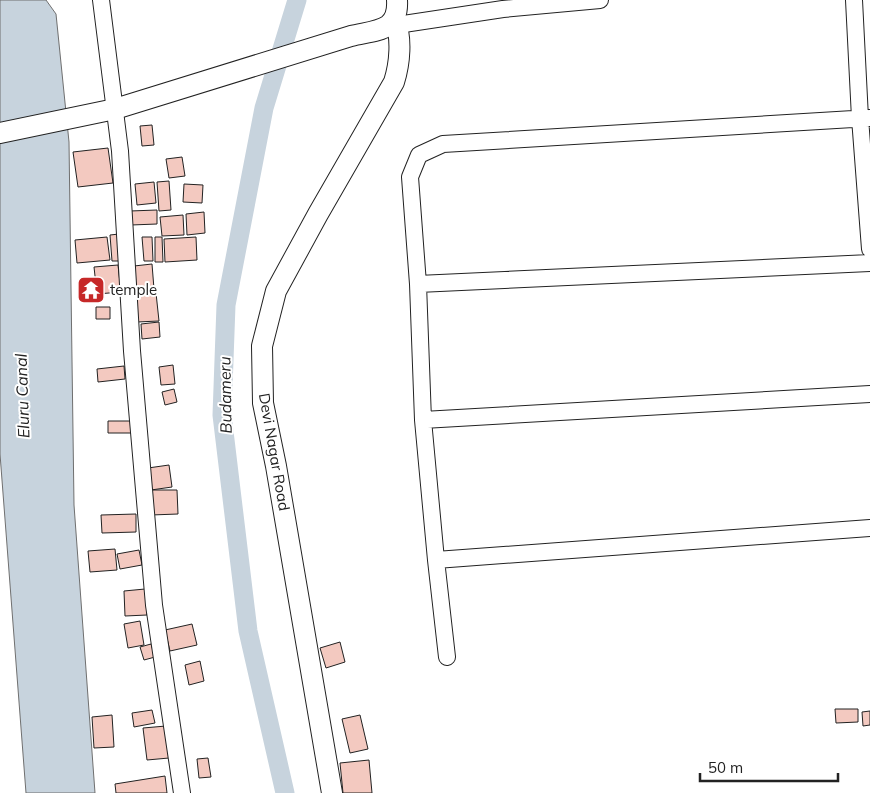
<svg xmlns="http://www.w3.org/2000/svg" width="870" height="793" viewBox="0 0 870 793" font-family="Mulish,sans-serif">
	<rect width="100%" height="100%" fill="#fff"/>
	<path fill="#c7d3dd" stroke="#6f6f6f" d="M0,0H46L56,14L69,142L74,505L95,793H26L0,454Z"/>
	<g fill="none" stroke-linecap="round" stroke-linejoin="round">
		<path stroke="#c7d3dd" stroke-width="19" d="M285,793L248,631L222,415L226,305L264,108L297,0"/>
	</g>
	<path fill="#f3c9c0" stroke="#222" d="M152,125L154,145L142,146L140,126Z
		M108,148L113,183L78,187L73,152Z
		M182,157L185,176L169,178L166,159Z
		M169,181L171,210L159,211L157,182Z
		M154,182L156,203L137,205L135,184Z
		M184,184L203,185L202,203L183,202Z
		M157,210V224L131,225L130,211Z
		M204,212L205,233L187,235L186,214Z
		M183,215L184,235L162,236L160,217Z
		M119,234L121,261H112L110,235Z
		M107,237L110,260L77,263L75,240Z
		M142,237H152L153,261H144Z
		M155,237H162L163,262H155Z
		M196,237L197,260L165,262L164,239Z
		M152,264L154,289L136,290L134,266Z
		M118,265L121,292L97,294L94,267Z
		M156,293L159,321L137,322L135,294Z
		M96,307H110V319H96Z
		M159,322L160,337L142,339L141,324Z
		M173,365L175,384L161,385L159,367Z
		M124,366L125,379L98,382L97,369Z
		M174,389L177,402L165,405L162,392Z
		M108,421H132V433H108Z
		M169,465L172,487L151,490L148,468Z
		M150,490H177L178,514L151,515Z
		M136,514V532L102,533L101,515Z
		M115,549L117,570L90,572L88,551Z
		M139,550L142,565L120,569L117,554Z
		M145,589L147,615L125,616L124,591Z
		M140,621L144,645L128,648L124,624Z
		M192,624L197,645L170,651L165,630Z
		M340,642L345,662L326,668L320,648Z
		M151,644L155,657L144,660L140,647Z
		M200,661L204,681L189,685L185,665Z
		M835,709H858V722L836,723Z
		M152,710L155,723L134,727L132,713Z
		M870,711V725L863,726L862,712Z
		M112,715L114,747L94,748L92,717Z
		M360,715L368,749L350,753L342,719Z
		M166,726L169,758L147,760L143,728Z
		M208,758L211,777L199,778L197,759Z
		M369,760L372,793H343L340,763Z
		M165,776L167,793H116L115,784Z"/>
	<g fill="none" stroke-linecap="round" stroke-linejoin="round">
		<defs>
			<path id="minor" d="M101,0L120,151L132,351L154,605L182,793
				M854,0L860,118L870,249
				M397,25L503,9L600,0
				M418,284L870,263
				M423,420L870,394
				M436,560L870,528
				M447,657L436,560L423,420L418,284L410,177L419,155L443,144L870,118"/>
			<path id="tertiary" d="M0,133L115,109L351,36C376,30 399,32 397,0
				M332,793L276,466L263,403L262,346L276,291L318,214L394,82C400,63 402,38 395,20"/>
		</defs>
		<use href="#minor" stroke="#222" stroke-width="18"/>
		<use href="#tertiary" stroke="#222" stroke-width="22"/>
		<use href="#minor" stroke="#fff" stroke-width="16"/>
		<use href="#tertiary" stroke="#fff" stroke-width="20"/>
	</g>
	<defs>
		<symbol id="temple-square" viewBox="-11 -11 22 22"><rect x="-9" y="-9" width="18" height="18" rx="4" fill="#c62828" stroke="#fff"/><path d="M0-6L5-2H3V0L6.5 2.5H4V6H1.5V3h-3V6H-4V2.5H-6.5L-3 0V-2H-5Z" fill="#fff"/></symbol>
	</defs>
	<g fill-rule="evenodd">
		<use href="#temple-square" x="75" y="274" width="32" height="32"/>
	</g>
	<g text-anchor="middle" stroke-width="4" stroke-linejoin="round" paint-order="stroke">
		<g font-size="15" fill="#222" stroke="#fff" text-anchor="start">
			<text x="110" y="295">temple</text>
		</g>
		<g font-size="15" fill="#222" stroke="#fff">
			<text transform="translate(274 452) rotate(80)" y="5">Devi Nagar Road</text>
		</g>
		<g font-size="16" font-style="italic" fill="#222" stroke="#fff">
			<text transform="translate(225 395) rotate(-91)" y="6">Budameru</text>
			<text transform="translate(22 396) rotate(-92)" y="6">Eluru Canal</text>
		</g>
	</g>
	<path d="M700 773v8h138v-8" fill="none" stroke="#222222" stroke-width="2.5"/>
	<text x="708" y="773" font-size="15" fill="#222222" stroke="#ffffff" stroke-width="4" paint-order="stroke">50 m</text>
</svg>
